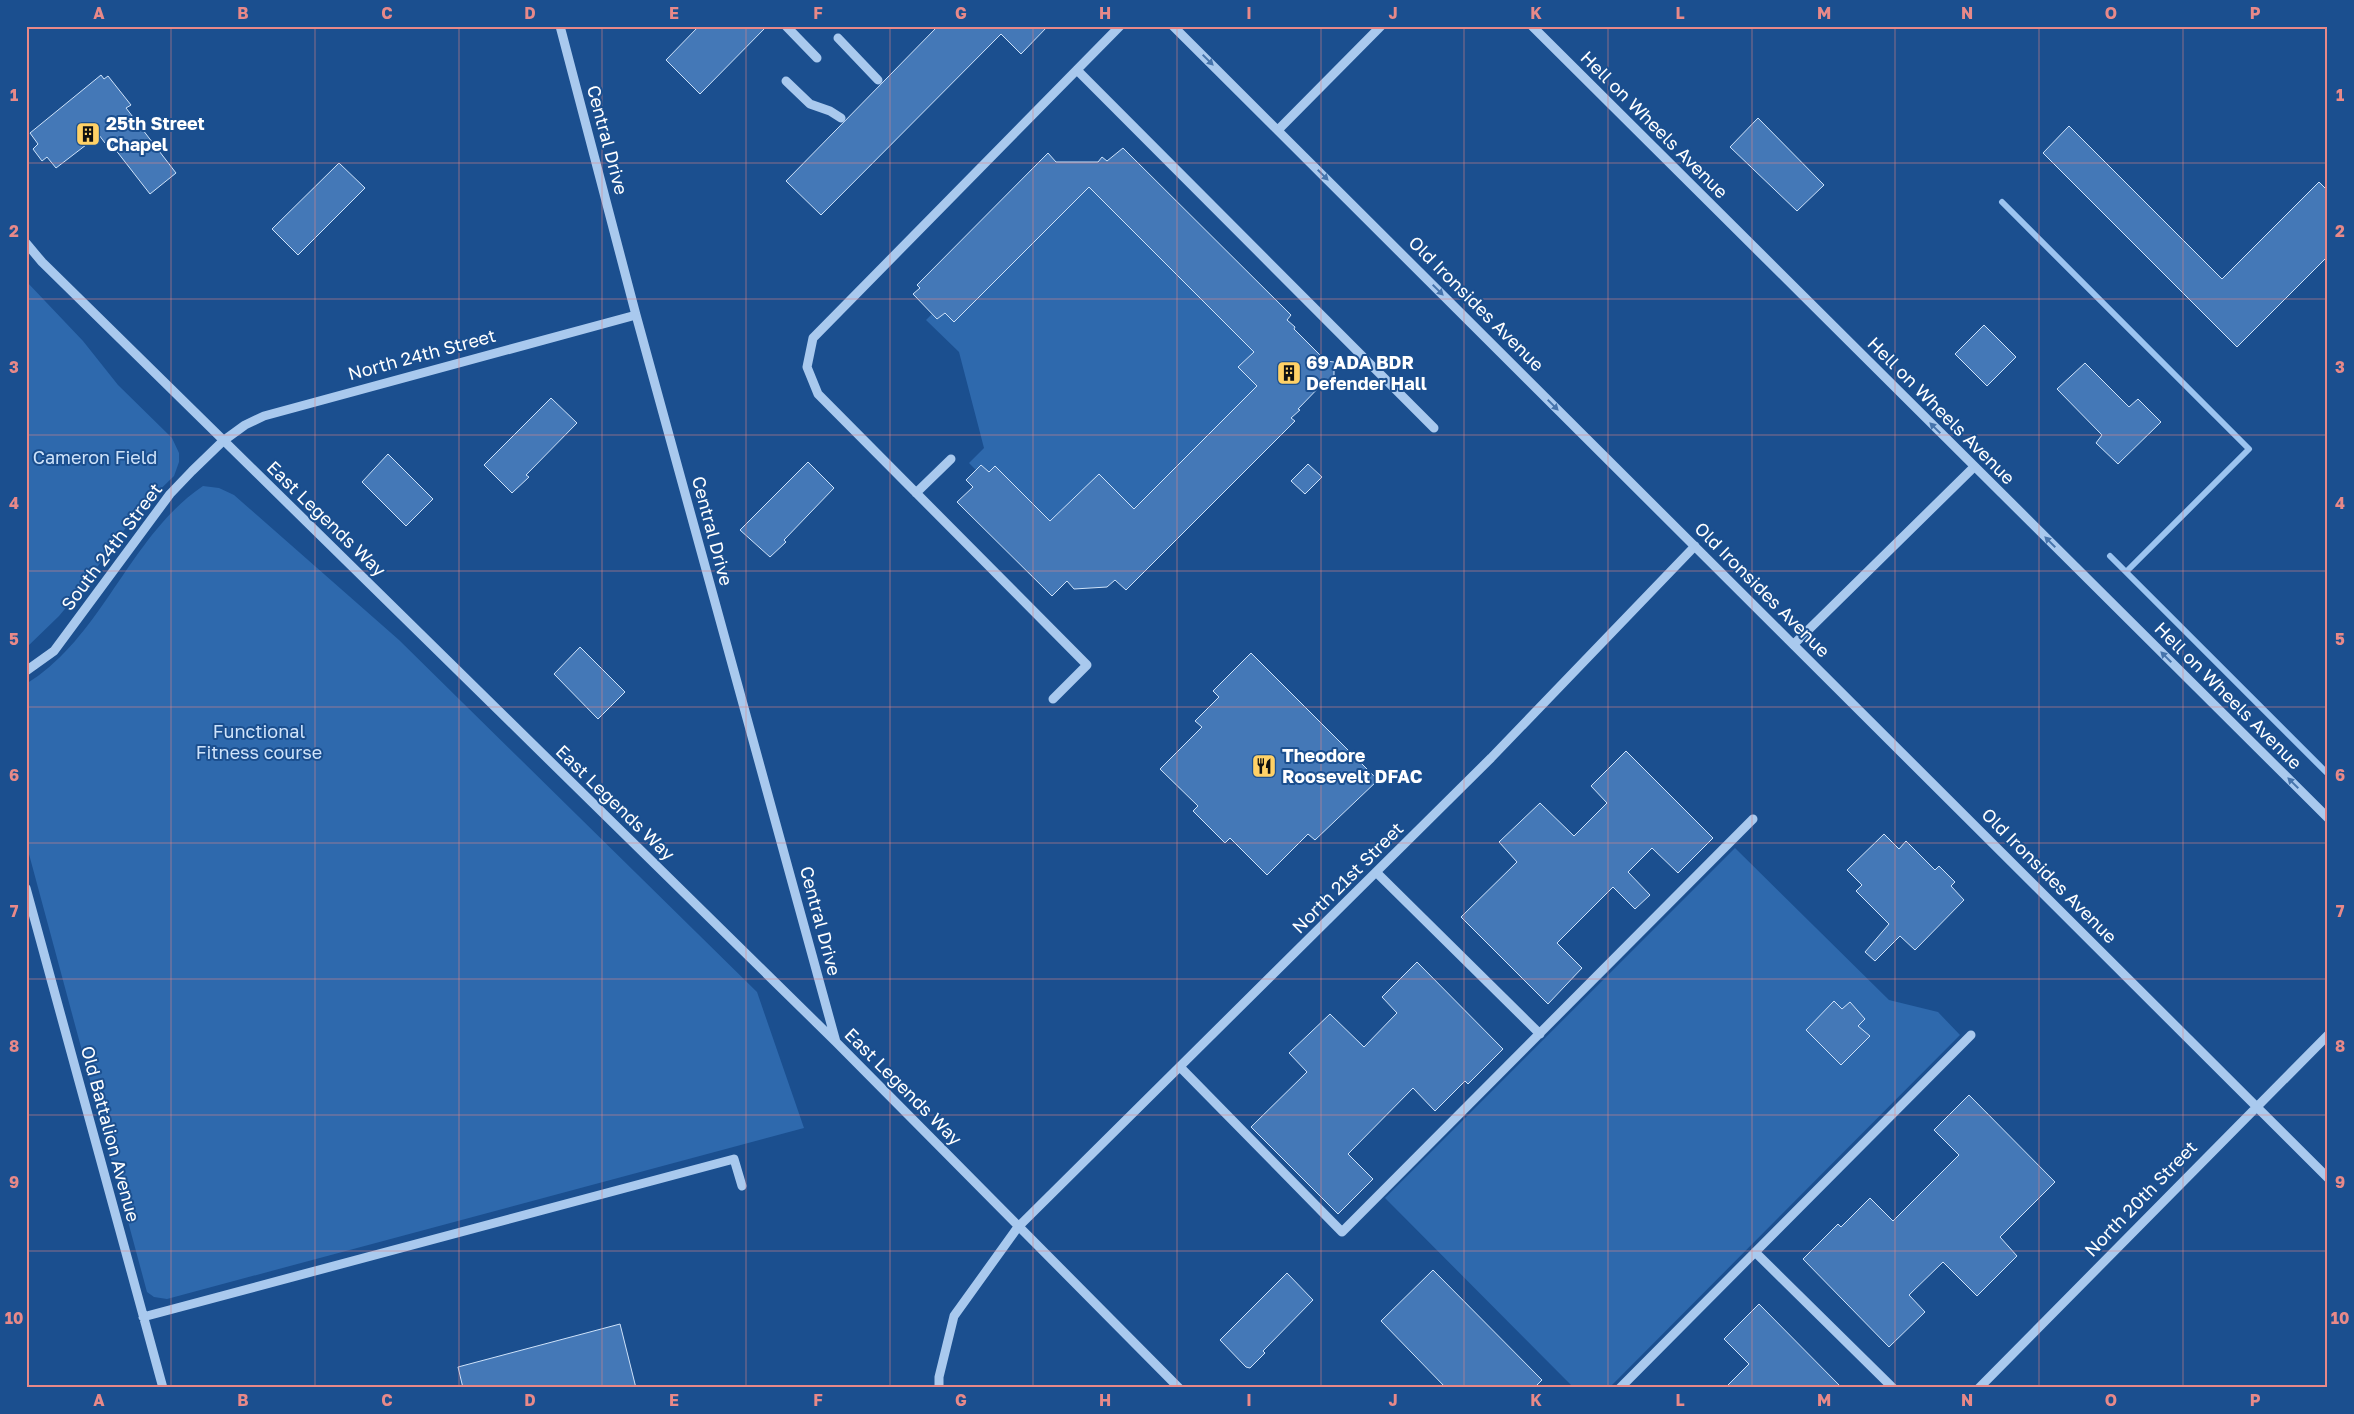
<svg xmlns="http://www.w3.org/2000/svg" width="2354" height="1414" viewBox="0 0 2354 1414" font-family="'Golos Text',sans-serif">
	<rect width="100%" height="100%" fill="#1b4f8f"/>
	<path fill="#2e69ad" d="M1087,185L1254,352L1238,367L1257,386L1086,556L995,466L989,472L981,465L976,470L969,463L984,448L959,352L926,320L932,314L937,319L945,313Z
		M26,281L83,341L118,385L172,438L179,453V462L174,476L138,511L79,592L59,616L26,648Z
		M203,486L219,488L234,495L399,640L757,992L804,1128L167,1299L154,1297L147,1292L26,843V684C103,637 129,536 203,486Z
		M1735,848L1889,1000L1938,1012L1960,1035L1609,1388H1574L1385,1198Z"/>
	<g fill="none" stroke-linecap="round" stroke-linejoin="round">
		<path stroke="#9cc4f0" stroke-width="6" d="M2002,202L2249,449L2126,572
			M2110,556L2328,774"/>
	</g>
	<path fill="#4478b7" stroke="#cfe3fa" d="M699,26H767L700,94L666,60Z
		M938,26H1048L1021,54L1001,34L821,215L786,181Z
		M101,75L104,79L108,76L131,105L126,108L176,173L150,194L108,140L105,143L99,135L56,168L47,157L42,161L33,149L38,144L30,133Z
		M1758,118L1824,185L1797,211L1730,147Z
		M2069,126L2222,279L2319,182L2328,191V256L2237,347L2043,153Z
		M1123,148L1291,315L1287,320L1295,327L1294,329L1326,361L1334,362V380H1326L1298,409L1300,410L1291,418L1295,421L1126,590L1115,580L1107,587L1074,589L1067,581L1052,596L957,502L973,487L966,480L981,465L989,472L995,466L1050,521L1099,474L1134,509L1257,386L1238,367L1254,352L1089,187L954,322L945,313L937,319L913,294L920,288L917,285L1048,153L1056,162H1098L1102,157L1107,161Z
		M339,163L365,188L298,255L272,229Z
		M1984,325L2016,357L1987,386L1955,354Z
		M2085,363L2129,407L2138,399L2161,422L2118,464L2096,443L2102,435L2057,389Z
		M551,398L577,423L526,475L529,477L512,493L484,465Z
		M388,454L433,499L406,526L362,482Z
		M808,462L834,488L784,540L786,542L770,557L740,530Z
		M1308,464L1322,477L1305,494L1291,481Z
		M580,647L625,692L598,719L554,674Z
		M1251,653L1378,780L1315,840L1308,834L1267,875L1230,838L1225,843L1193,811L1198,806L1160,769L1202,727L1195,721L1219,697L1213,691Z
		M1626,751L1713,838L1678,873L1652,848L1628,872L1650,895L1635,909L1613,887L1557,943L1582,968L1548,1004L1461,917L1517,862L1499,842L1540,803L1574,836L1607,803L1591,786Z
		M1884,834L1899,849L1906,841L1935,870L1939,866L1955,882L1951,886L1964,900L1915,950L1900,936L1875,961L1865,952L1889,924L1856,891L1862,885L1847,870Z
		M1417,962L1503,1049L1468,1084L1465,1081L1435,1111L1413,1088L1348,1154L1373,1179L1338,1214L1251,1127L1307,1072L1289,1053L1330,1014L1364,1047L1397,1013L1382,997Z
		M1834,1001L1842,1009L1850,1002L1865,1019L1858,1026L1870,1036L1841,1065L1806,1030Z
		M1969,1095L2055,1182L2000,1237L2017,1256L1977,1296L1943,1262L1909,1295L1925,1312L1889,1347L1803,1259L1838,1224L1841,1227L1870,1198L1893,1221L1959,1155L1934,1130Z
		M1433,1270L1542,1380L1534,1388H1446L1381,1321Z
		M1287,1273L1313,1300L1263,1351L1265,1353L1250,1368L1246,1367L1220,1340Z
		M1759,1304L1842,1388H1725L1749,1364L1724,1339Z
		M620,1324L636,1388H463L458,1367Z"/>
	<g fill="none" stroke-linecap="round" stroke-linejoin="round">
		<path stroke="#a9c9ee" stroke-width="9" d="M560,26L636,315L836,1042
			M786,26L817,58
			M1173,26L2328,1178
			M1532,26L2328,818
			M838,38L878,80
			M1078,71L1434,428
			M786,81L810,104L830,111L841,118
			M1278,130L1381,26
			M26,243L42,262L837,1043L1179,1388
			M916,493L951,459
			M1794,644L1974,467
			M26,671L54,651L170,494L192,471L223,441L245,425L264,416L636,315
			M1053,699L1087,665L818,394L807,367L813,338L1120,26
			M1376,872L1540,1034
			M26,888L163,1388
			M1181,1068L1342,1232L1753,819
			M1755,1252L1893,1388
			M143,1317L734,1159L742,1186
			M939,1388V1377L954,1316L1018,1227L1491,758L1695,546
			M1620,1388L1971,1035
			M1979,1388L2328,1035"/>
	</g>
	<defs><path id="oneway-solid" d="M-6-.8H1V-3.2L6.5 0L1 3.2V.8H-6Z" transform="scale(1.25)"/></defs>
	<g fill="#4674ac">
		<use href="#oneway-solid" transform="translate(1208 60) rotate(45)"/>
		<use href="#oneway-solid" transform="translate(1323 175) rotate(45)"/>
		<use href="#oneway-solid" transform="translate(1438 290) rotate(45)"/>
		<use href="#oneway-solid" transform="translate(1553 405) rotate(45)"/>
		<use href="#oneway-solid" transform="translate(1935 428) rotate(-135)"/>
		<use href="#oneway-solid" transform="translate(2050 542) rotate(-135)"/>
		<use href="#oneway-solid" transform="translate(2166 657) rotate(-135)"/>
		<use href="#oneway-solid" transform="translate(2293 783) rotate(-135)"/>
	</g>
	<path fill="none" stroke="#e88989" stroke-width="1" stroke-opacity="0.55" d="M171,26V1388M315,26V1388M459,26V1388M602,26V1388M746,26V1388M890,26V1388M1033,26V1388M1177,26V1388M1321,26V1388M1464,26V1388M1608,26V1388M1752,26V1388M1895,26V1388M2039,26V1388M2183,26V1388M26,163H2328M26,299H2328M26,435H2328M26,571H2328M26,707H2328M26,843H2328M26,979H2328M26,1115H2328M26,1251H2328"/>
	<defs>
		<symbol id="building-square" viewBox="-11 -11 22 22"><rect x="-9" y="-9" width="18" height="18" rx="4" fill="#ffd166" stroke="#1b4f8f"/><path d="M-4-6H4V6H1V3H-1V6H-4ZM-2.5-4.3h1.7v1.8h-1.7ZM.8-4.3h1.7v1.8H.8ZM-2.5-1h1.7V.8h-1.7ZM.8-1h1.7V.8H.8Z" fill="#111"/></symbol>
		<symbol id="restaurant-square" viewBox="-11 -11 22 22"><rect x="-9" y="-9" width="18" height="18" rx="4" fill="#ffd166" stroke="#1b4f8f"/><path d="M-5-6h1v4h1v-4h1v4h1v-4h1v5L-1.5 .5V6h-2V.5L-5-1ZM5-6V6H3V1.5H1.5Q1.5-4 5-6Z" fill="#111"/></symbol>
	</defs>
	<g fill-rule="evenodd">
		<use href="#building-square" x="74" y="120" width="28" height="28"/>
		<use href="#building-square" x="1275" y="359" width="28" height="28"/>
		<use href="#restaurant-square" x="1250" y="752" width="28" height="28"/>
	</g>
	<g text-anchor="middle" stroke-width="4" stroke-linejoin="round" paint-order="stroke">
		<g font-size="18" font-weight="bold" fill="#fff" stroke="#1b4f8f" text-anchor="start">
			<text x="106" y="130">25th Street<tspan x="106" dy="21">Chapel</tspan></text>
			<text x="1306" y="369">69 ADA BDR<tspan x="1306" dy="21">Defender Hall</tspan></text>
			<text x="1282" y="762">Theodore<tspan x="1282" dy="21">Roosevelt DFAC</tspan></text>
		</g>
		<g font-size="18" fill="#fff" stroke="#1b4f8f">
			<text transform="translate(1654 125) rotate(45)" y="6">Hell on Wheels Avenue</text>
			<text transform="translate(607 140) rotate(75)" y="6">Central Drive</text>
			<text transform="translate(1476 304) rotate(45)" y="6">Old Ironsides Avenue</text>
			<text transform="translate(422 355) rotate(-15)" y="6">North 24th Street</text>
			<text transform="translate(1941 411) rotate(45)" y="6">Hell on Wheels Avenue</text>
			<text transform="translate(326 519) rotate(44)" y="6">East Legends Way</text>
			<text transform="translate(712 531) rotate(75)" y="6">Central Drive</text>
			<text transform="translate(112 547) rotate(-53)" y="6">South 24th Street</text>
			<text transform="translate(1762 590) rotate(45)" y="6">Old Ironsides Avenue</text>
			<text transform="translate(2228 696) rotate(45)" y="6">Hell on Wheels Avenue</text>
			<text transform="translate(615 803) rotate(44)" y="6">East Legends Way</text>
			<text transform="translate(2049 876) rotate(45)" y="6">Old Ironsides Avenue</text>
			<text transform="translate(1348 878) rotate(-45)" y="6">North 21st Street</text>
			<text transform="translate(820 921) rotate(75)" y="6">Central Drive</text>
			<text transform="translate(903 1087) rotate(45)" y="6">East Legends Way</text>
			<text transform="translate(110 1134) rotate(75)" y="6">Old Battalion Avenue</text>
			<text transform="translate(2141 1199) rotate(-46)" y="6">North 20th Street</text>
		</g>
		<g font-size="18" fill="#cfe3fa" stroke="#1b4f8f">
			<text x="95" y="464">Cameron Field</text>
			<text x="259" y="738">Functional<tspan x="259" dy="21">Fitness course</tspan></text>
		</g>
	</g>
	<rect width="2354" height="1414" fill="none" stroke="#1b4f8f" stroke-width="55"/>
	<rect x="28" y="28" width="2298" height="1358" fill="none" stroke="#e88989" stroke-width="2"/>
	<g font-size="16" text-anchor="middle" font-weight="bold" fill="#e88989">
		<text x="99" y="19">A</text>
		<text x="243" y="19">B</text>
		<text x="387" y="19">C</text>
		<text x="530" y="19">D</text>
		<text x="674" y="19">E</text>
		<text x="818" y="19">F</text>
		<text x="961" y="19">G</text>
		<text x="1105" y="19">H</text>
		<text x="1249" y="19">I</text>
		<text x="1393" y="19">J</text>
		<text x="1536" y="19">K</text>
		<text x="1680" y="19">L</text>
		<text x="1824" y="19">M</text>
		<text x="1967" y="19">N</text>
		<text x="2111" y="19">O</text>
		<text x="2255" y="19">P</text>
		<text x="14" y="101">1</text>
		<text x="2340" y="101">1</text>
		<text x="14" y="237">2</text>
		<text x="2340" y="237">2</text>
		<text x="14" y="373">3</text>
		<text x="2340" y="373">3</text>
		<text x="14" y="509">4</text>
		<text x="2340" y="509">4</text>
		<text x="14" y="645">5</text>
		<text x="2340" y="645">5</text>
		<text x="14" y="781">6</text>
		<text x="2340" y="781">6</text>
		<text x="14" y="917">7</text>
		<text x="2340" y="917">7</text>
		<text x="14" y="1052">8</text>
		<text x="2340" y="1052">8</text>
		<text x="14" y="1188">9</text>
		<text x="2340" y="1188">9</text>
		<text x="14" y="1324">10</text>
		<text x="2340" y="1324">10</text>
		<text x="99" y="1406">A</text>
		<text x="243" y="1406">B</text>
		<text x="387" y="1406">C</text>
		<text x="530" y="1406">D</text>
		<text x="674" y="1406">E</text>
		<text x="818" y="1406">F</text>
		<text x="961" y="1406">G</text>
		<text x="1105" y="1406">H</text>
		<text x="1249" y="1406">I</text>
		<text x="1393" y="1406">J</text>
		<text x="1536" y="1406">K</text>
		<text x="1680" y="1406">L</text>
		<text x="1824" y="1406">M</text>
		<text x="1967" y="1406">N</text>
		<text x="2111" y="1406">O</text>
		<text x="2255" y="1406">P</text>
	</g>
</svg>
